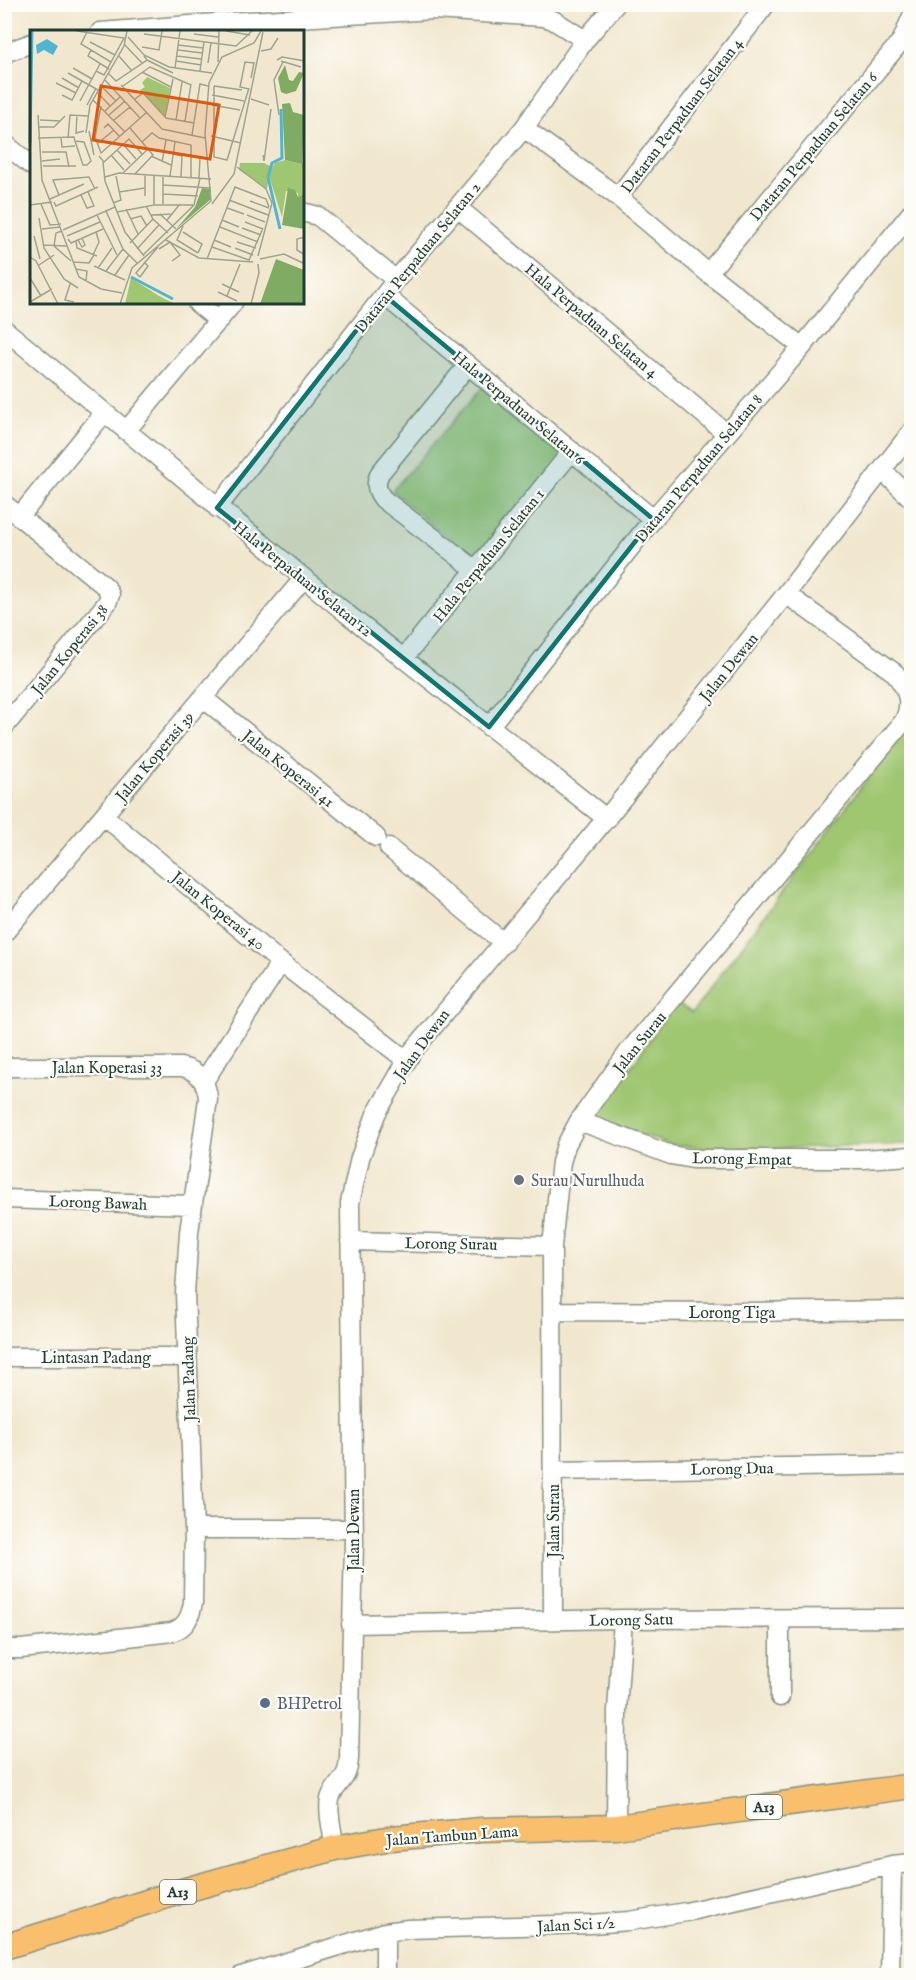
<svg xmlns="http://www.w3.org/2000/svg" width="916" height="1980" viewBox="0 0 916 1980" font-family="'IM FELL English',serif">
	<rect width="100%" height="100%" fill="#fdfcf7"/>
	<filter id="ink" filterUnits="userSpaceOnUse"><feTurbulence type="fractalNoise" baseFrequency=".0167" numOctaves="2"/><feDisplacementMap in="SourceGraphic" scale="12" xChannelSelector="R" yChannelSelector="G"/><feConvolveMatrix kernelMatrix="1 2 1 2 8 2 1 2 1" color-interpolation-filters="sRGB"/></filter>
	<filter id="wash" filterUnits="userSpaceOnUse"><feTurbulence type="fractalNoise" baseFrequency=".008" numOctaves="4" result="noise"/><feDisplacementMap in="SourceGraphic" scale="24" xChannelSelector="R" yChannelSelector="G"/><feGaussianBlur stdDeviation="1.35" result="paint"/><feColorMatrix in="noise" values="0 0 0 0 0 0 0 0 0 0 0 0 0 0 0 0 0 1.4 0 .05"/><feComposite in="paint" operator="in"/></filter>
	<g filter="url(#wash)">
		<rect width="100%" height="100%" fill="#f1e7ce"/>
		<path fill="#9fc671" stroke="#5f8252" stroke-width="1.5" d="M488,381L568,452L476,563L392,491Z
			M911,720V1144L728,1150L671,1145L595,1120L675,1002L692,1013Z"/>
	</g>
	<g filter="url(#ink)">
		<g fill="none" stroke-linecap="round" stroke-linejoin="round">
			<defs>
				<path id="minor" d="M100,32L229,22L434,10L543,17L553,20L585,40
					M4,53L32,43
					M524,128L618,197L708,273L802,347
					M4,143L32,166
					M618,197L766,4
					M457,207L726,433
					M306,213L318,216L396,280
					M708,273L902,40L912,16
					M384,295L653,519
					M197,303L218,320
					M4,329L346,613L607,819
					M468,365L380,473C375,483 376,490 383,499L476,570
					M126,431L233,303
					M882,470L912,499
					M4,504L106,587L110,595L107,603L4,727
					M217,508L396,280L524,128L585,40L616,4
					M20,516L104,413
					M403,659L572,451
					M203,698L376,837
					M489,727L653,519L802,347L912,212
					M104,816L279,961L274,973L204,1081
					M389,848L504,943
					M4,933L304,578
					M279,961L406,1060
					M4,1067H181C198,1070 207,1081 208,1099L189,1232L185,1293L194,1529L193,1603C190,1618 186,1627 172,1632L21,1649H4
					M579,1121L671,1155L693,1159H862L912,1156
					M4,1199L192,1205
					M350,1241L552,1246
					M552,1311L743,1312L912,1310
					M4,1357H187
					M553,1471L912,1465
					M194,1529H354
					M780,1619V1697
					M553,1620L552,1246L561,1162L566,1145L579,1121L629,1051L904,721C913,701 907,690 895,673L786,594
					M351,1624L623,1619L912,1618
					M616,1827L617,1711L623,1619
					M335,1848C333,1835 326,1807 331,1796C339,1780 348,1780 349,1758L354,1543L350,1203L360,1158L376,1114L412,1052L614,809L786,594L912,431
					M241,1976L385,1932L408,1929L591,1924L629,1921L686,1912L892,1865L912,1863
					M385,1976V1932
					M890,1976L892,1865"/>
				<path id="major" d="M4,1947L182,1891L335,1848L392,1838L481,1830L616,1827L912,1786"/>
			</defs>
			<use href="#minor" stroke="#889281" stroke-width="21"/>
			<use href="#major" stroke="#889281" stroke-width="27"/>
			<use href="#minor" stroke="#fff" stroke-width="18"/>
			<use href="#major" stroke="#f9bf6d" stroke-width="24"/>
		</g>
	</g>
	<path fill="#0f766e" fill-opacity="0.2" stroke="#0f766e" stroke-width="4.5" stroke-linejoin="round" d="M384,295L653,519L489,727L217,508Z"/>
	<circle fill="#6b7280" stroke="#fdfcf7" stroke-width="2" cx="519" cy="1180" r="6"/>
	<circle fill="#5c6f8a" stroke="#fdfcf7" stroke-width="2" cx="265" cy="1703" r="6"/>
	<g text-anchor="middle" stroke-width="4.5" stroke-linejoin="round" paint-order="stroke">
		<g fill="#fdfcf7" stroke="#62766e" stroke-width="1.5">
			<rect x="746" y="1795" width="36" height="24" rx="4.5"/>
			<rect x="160" y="1880" width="36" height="24" rx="4.5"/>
		</g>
		<g font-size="15" font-weight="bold" fill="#1f3d34">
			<text x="764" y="1812">A13</text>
			<text x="178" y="1897">A13</text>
		</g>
		<g font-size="16" fill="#1f3d34" stroke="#fdfcf7">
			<text transform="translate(681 115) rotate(-53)" y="6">Dataran Perpaduan Selatan 4</text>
			<text transform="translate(813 146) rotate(-50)" y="6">Dataran Perpaduan Selatan 6</text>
			<text transform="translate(417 257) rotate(-51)" y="6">Dataran Perpaduan Selatan 2</text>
			<text transform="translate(592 320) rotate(40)" y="6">Hala Perpaduan Selatan 4</text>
			<text transform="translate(519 407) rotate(40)" y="6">Hala Perpaduan Selatan 6</text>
			<text transform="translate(698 468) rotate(-50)" y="6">Dataran Perpaduan Selatan 8</text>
			<text transform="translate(488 555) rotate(-51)" y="6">Hala Perpaduan Selatan 1</text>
			<text transform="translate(303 578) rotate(39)" y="6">Hala Perpaduan Selatan 12</text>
			<text transform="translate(69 649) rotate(-51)" y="6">Jalan Koperasi 38</text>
			<text transform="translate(728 667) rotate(-51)" y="6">Jalan Dewan</text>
			<text transform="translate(154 756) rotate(-50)" y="6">Jalan Koperasi 39</text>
			<text transform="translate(289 768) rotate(39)" y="6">Jalan Koperasi 41</text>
			<text transform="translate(219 910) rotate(39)" y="6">Jalan Koperasi 40</text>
			<text transform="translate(639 1042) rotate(-51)" y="6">Jalan Surau</text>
			<text transform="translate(421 1044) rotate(-54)" y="6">Jalan Dewan</text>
			<text x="107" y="1073">Jalan Koperasi 33</text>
			<text transform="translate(742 1158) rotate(1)" y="6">Lorong Empat</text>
			<text transform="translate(98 1202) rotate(2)" y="6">Lorong Bawah</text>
			<text transform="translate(451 1243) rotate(1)" y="6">Lorong Surau</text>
			<text x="732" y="1318">Lorong Tiga</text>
			<text x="96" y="1363">Lintasan Padang</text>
			<text transform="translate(188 1379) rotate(-92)" y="6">Jalan Padang</text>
			<text transform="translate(732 1468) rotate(-1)" y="6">Lorong Dua</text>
			<text transform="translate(553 1521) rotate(-90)" y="6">Jalan Surau</text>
			<text transform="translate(353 1530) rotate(-90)" y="6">Jalan Dewan</text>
			<text transform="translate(631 1619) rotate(-1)" y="6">Lorong Satu</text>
			<text transform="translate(452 1835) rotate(-4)" y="6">Jalan Tambun Lama</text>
			<text transform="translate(576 1924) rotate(-3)" y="6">Jalan Sci 1/2</text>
		</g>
		<g font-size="16" fill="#5b616d" stroke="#fdfcf7" text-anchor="start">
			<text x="531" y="1186">Surau Nurulhuda</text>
		</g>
		<g font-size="16" fill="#4e5e75" stroke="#fdfcf7" text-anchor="start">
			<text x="277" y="1709">BHPetrol</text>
		</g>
	</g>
	<g transform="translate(30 30)">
		<rect width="274" height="274" fill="#f1e7ce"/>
		<path d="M117,47L140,58L135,86L110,60L115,57L112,53ZM274,129V164L268,167V163L256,161L252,187L239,146L237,159L209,140L210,133H234L240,136L238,144L245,133L255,130L272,134ZM101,248L129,266L145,274H95Z" fill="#9fc671"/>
		<path d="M255,35L259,50L263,51L269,42L274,43L266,61L256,64L251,62L248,48ZM260,73L263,82L274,85L272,134L255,130L252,74ZM172,158L181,159V169L146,199L165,177ZM258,158L265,160L268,167L274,164V199L252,195ZM246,229L274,240V274H230Z" fill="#7fab63"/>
		<path d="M17,9L28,16L23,25L14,20L7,24L6,15Z" fill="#52b5d0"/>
		<path fill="none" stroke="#52b5d0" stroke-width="3" d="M0,113L2,1M250,199L238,147L242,133L252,128L251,79M101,247L143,269"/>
		<path fill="none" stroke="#9da390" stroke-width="1.5" d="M47,1L94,8L74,45L66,41M196,1L220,5M57,2L51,14L81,32M114,4L206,16L222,1M164,4L188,7M98,7L114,25L139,37L182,43M60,12L85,25M94,14L112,33M148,15L173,18M112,17L129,20L132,1M61,20L58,26L79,39M148,20L172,23M231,21L241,19L248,8M88,25L102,41M147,26L171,29M0,29V76M117,30L143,43M247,30L252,27L275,31M146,31L171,35M251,31L271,37M188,32L189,1M178,33L181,13M43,38L62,49M145,38L150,1M170,41L174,12M112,42L141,57M38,43L68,60M78,43L86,51L117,30L114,26M32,48L49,58M74,49L110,88M26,53L46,63M91,55L132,99L175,108M71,56L86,71M93,56L120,37L161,55M184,56V127L197,130L219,58M184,56L212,60M219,59L210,57L215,32L224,33L221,48M67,62L80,76M32,65L42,70L52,51M182,65L214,71M105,69L113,63L136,88L164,93M221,69L239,75M63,70L95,102M50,71L70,34M57,75L66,58M182,75L210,80M71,76L65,107L71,123L117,82M75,81L91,66M8,85L12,150L49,247L71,259L92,263M47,85L46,103L54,101M79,85L95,71M249,85L244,50L253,32M135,87L143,49M10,90L31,91M84,90L100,77M146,90L152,52M155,91L161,54M8,97H24L35,86M74,98L78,94L90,107M100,98L123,125L105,144M59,101L64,125M56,103L60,75L94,16L97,1M162,105L170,54L178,56M181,106L211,113M8,108L44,107L45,111L54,112L61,131L57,135H53L45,111M31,108L32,117L45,116M38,108L40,85L58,86M112,112L122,103L129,108L161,115V148M67,114L84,100M93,114L106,129M87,120L100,134M12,122H36L39,137M143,124L152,126L151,147M81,125L94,140M233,125L234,131L241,79M69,126L74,132L99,109L112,124M121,126L141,135M12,131L30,129M73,132L75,151L95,202L114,226M132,132L136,110M13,136H46M207,137L236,159L242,173L228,226M93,143L118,119M140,146L145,112M75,147L89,143L181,149M169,148L170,127M133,155L181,158M89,162L115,158M133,164L168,166M29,165L23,150L59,147L65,159M51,165L57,178L64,176L58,162M115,166V145M20,169L54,154M199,170L238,185M220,171L239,178M24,172L26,176L68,157M83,173L91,170L86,146M11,174L20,195L31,194M133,174V146M182,174L204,144L233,2M0,175L22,172M124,175V145M116,176L123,189L138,203M197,178L214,184M96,179L108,204M76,181L93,219L107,233M87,182L124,175H163M130,184L146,199M67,185L87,225M121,185L143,184M217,185L235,192M9,188L14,218L34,249L48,258M100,189L111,186L117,196M137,190L150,174M192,190L209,197M215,192L233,199M153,196L147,210L168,223M190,197L228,212M212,198L231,205M12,199L30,197M33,200L85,177M32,201L26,203L24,216L41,231M153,202L172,214L168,223M4,206L10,229M37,206L70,192M275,207L267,209V220L275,225M38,209L41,213L73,199M48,210L52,217L55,215L52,208M136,210L169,228L223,232M184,210L201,217M46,211L47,218L67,226M207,212L226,218M100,213L123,189M13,215L37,216M182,217L219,230L233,198M205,218L223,225M107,219L129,195M129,219L140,212L150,225L142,231M63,225L69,212L66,202M113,225L164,175L170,148M0,227L6,231L28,274M177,229L205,157L236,169L239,177M230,229L254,224L275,234M43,232L59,233L64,225M9,235L24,225M64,236L95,250M68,238L82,218M46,239L57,241L56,251M76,241L93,219M85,245L99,225M110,247L106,243L128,217M110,247L118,236L114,232M0,248L11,266M40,254L35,270L44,272M192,254L209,262M188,262L207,271M197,266L210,234M0,272L22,259M90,274L102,238L181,171L175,104L179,53L192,27L224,13L231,1M221,274L229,243L228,234"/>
		<path fill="#de580e" fill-opacity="0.15" stroke="#de580e" stroke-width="3" d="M71,56L189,75L180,129L63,110Z"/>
		<rect width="274" height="274" fill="none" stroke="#1f3d34" stroke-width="3"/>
	</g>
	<rect width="916" height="1980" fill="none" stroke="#fdfcf7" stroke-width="24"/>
</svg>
